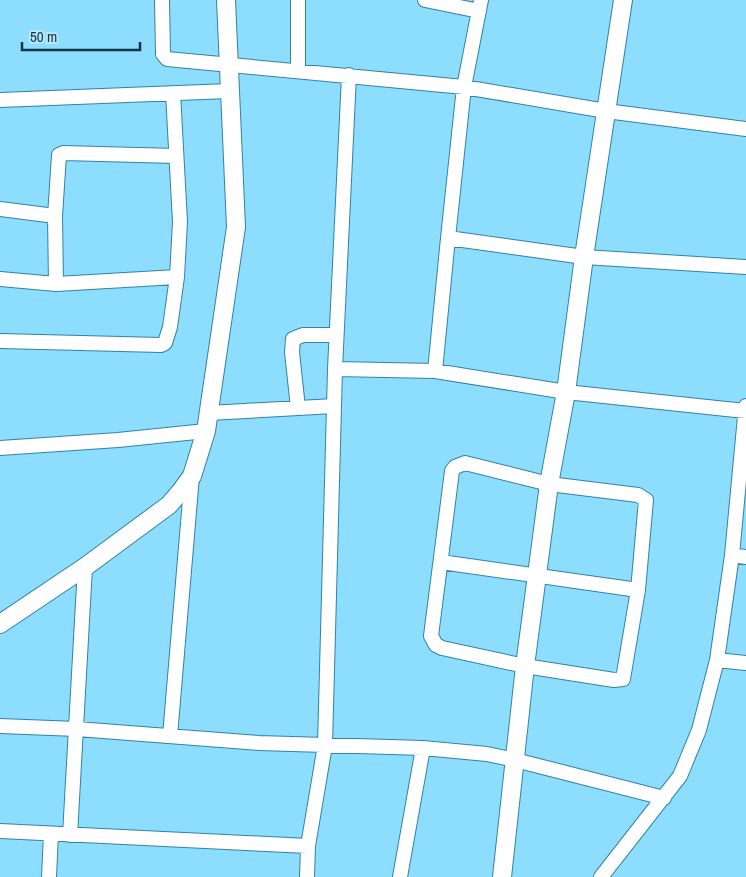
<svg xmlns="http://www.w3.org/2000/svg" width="746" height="877" viewBox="0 0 746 877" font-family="'Archivo Narrow',sans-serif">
	<rect width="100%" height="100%" fill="#8dddff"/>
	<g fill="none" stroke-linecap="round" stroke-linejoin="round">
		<defs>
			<path id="minor" d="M162,0L163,54L167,59L464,87L606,111L746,129
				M298,0V71
				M425,0L479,11
				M0,100L229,91
				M0,209L55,216
				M448,238L584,257L746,267
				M0,279L56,284L177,277
				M56,284L55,216L59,155L63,153L176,156
				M0,341L161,345L165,343L170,327L177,277L180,222L173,93
				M335,369L435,371L566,392L745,411
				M435,371L448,238L464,87L481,0
				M298,408L292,352L293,339L303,335H336
				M209,413L334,406
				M0,448L118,440L206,431
				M465,463L549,484L638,495L646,500L638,590L623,679L614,680L525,666L442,648L436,645L431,636L452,471L455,467Z
				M732,555L746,557
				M441,562L638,590
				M717,660L746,663
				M0,726L77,729L259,743L423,748L487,754L515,760L664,798
				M170,736L192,476
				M0,831L308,846
				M70,835L85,567
				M49,877L51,834
				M307,877L308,846L325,745L335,369L349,75
				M400,877L423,748
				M601,877L680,776L699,730L717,660L732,555L746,406"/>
			<path id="tertiary" d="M0,624L85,567L169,505L181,491L192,476L206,431L236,227L226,0
				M502,877L525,666L549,484L566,392L584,257L623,0"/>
		</defs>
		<use href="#minor" stroke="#3083a2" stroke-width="16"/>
		<use href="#tertiary" stroke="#3083a2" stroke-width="20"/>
		<use href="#minor" stroke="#fff" stroke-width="14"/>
		<use href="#tertiary" stroke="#fff" stroke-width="18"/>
	</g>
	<path d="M22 42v8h118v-8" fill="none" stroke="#133543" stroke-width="2.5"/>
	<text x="30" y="42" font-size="15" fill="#133543" stroke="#b8e5fa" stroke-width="4" paint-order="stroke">50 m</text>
</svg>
